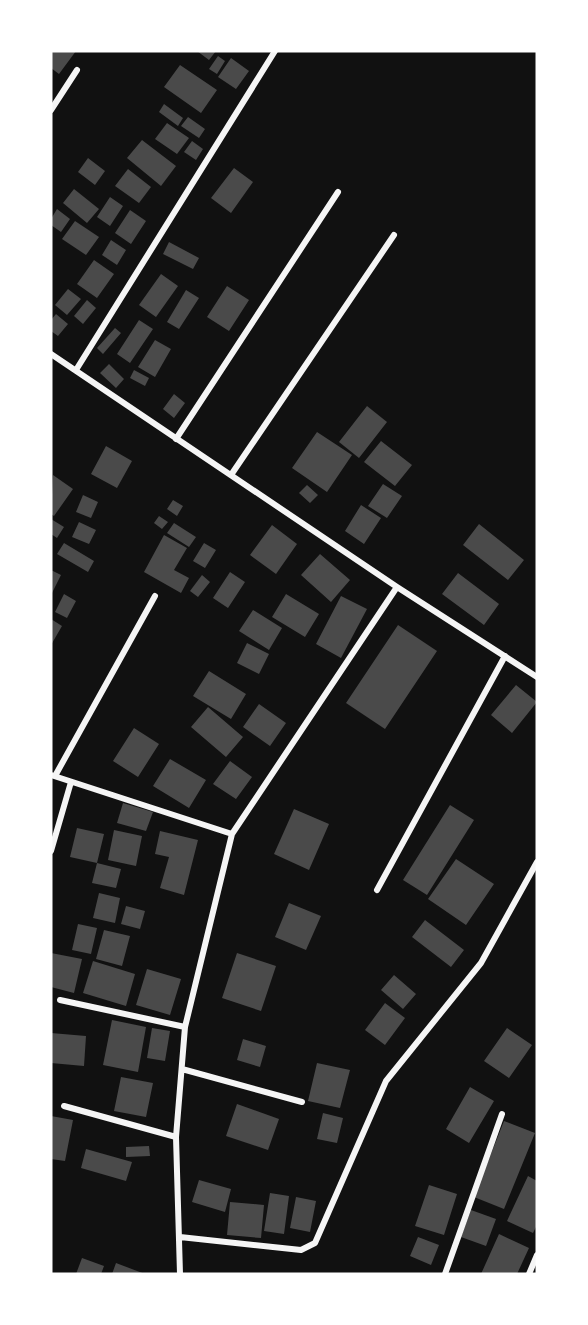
<svg xmlns="http://www.w3.org/2000/svg" width="588" height="1325" viewBox="0 0 588 1325" font-family="Poppins,sans-serif">
	<rect width="100%" height="100%" fill="#111"/>
	<path fill="#4a4a4a" d="M51,51H76L59,74L51,68Z
		M197,51H216L209,60Z
		M218,56L225,61L217,74L209,69Z
		M231,58L249,71L236,89L218,77Z
		M180,65L217,90L201,113L164,87Z
		M164,104L183,118L178,126L159,112Z
		M188,117L205,129L199,138L181,126Z
		M167,123L189,138L177,154L155,139Z
		M142,140L176,166L161,186L127,158Z
		M192,141L203,149L196,160L184,152Z
		M88,158L105,171L95,185L78,172Z
		M234,168L253,182L231,213L211,198Z
		M128,169L151,187L139,203L115,186Z
		M74,189L99,209L87,223L63,203Z
		M110,197L123,206L110,226L97,217Z
		M57,209L70,219L61,232L51,225V219Z
		M130,210L146,221L131,244L115,233Z
		M75,221L99,237L86,255L62,239Z
		M111,240L126,250L117,265L102,255Z
		M169,242L199,258L193,269L163,254Z
		M94,260L114,274L97,298L77,284Z
		M161,274L178,286L156,317L139,305Z
		M227,286L249,300L229,331L207,317Z
		M68,289L81,299L67,315L55,305Z
		M186,290L199,298L179,329L167,322Z
		M87,300L96,308L83,324L74,316Z
		M56,314L68,324L58,336L51,331V320Z
		M139,320L153,329L130,363L117,354Z
		M115,328L121,333L103,354L97,348Z
		M155,340L171,349L155,377L138,367Z
		M109,364L124,379L116,388L100,373Z
		M134,370L149,378L145,386L130,378Z
		M174,394L185,403L174,418L163,409Z
		M367,406L387,422L359,458L339,442Z
		M317,432L352,455L327,492L292,468Z
		M381,441L412,465L395,486L364,462Z
		M106,446L132,461L117,488L91,474Z
		M53,475L73,489L54,516L51,514Z
		M383,484L402,496L387,518L368,506Z
		M307,485L318,495L310,503L299,493Z
		M83,495L98,502L91,518L76,512Z
		M173,500L183,506L177,516L167,509Z
		M361,505L381,518L364,544L345,531Z
		M159,516L168,522L162,529L154,523Z
		M51,519L64,527L57,538L51,534Z
		M79,522L96,530L89,544L72,537Z
		M174,523L196,537L189,547L167,533Z
		M479,524L524,560L508,580L463,545Z
		M272,525L297,544L276,574L250,555Z
		M164,535L187,548L174,570L189,578L181,593L144,572Z
		M64,543L94,561L88,572L57,554Z
		M204,543L216,550L205,568L193,561Z
		M320,554L350,580L331,602L301,575Z
		M51,570L61,575L51,595Z
		M230,572L245,582L228,608L213,598Z
		M458,573L499,604L484,625L442,594Z
		M202,575L210,582L198,597L190,591Z
		M64,594L76,601L67,618L55,612Z
		M286,594L319,614L305,637L272,617Z
		M341,596L367,609L341,658L316,644Z
		M253,610L282,628L269,650L239,631Z
		M51,619L62,626L51,645Z
		M398,625L437,651L385,729L346,703Z
		M247,643L269,654L259,674L237,663Z
		M209,671L246,694L231,719L193,696Z
		M516,685L537,702L512,733L491,715Z
		M259,704L286,723L270,746L243,727Z
		M208,707L243,737L226,757L191,727Z
		M134,728L159,744L138,777L113,761Z
		M170,759L206,780L189,808L153,786Z
		M230,761L252,777L236,799L213,784Z
		M123,803L153,812L146,831L117,823Z
		M450,805L474,820L427,895L403,880Z
		M294,809L329,824L309,870L274,854Z
		M77,828L104,834L97,863L70,857Z
		M114,830L142,836L136,866L108,860Z
		M160,831L198,840L184,895L160,888L169,857L155,854Z
		M456,859L494,884L466,925L428,899Z
		M97,863L121,869L116,888L92,883Z
		M99,893L120,898L115,923L93,918Z
		M289,903L321,916L306,950L275,937Z
		M126,906L145,911L140,929L121,924Z
		M425,920L464,950L451,967L412,937Z
		M78,924L97,928L91,954L72,950Z
		M104,930L130,936L122,966L96,959Z
		M51,953L82,959L74,993L51,987Z
		M237,953L276,966L261,1011L222,998Z
		M93,961L135,974L126,1006L83,993Z
		M147,969L181,979L170,1015L136,1005Z
		M394,975L416,994L403,1009L381,990Z
		M385,1003L405,1018L385,1045L365,1030Z
		M112,1020L146,1027L138,1072L103,1065Z
		M152,1028L170,1031L165,1061L147,1058Z
		M507,1028L532,1045L509,1078L484,1061Z
		M51,1033L86,1036L84,1066L51,1063Z
		M243,1039L266,1046L260,1067L237,1060Z
		M317,1063L350,1070L340,1108L308,1101Z
		M121,1077L153,1083L146,1117L114,1111Z
		M470,1087L494,1101L469,1143L446,1129Z
		M237,1104L279,1119L268,1150L226,1136Z
		M323,1113L343,1118L337,1143L317,1139Z
		M51,1116L73,1120L65,1161L51,1159Z
		M504,1121L535,1133L504,1209L474,1197Z
		M149,1146L150,1156L126,1157V1147Z
		M86,1149L132,1162L126,1181L81,1168Z
		M528,1176L537,1181V1225L533,1233L507,1221Z
		M199,1180L231,1189L225,1212L192,1202Z
		M429,1185L457,1194L444,1235L415,1226Z
		M270,1193L289,1196L284,1234L264,1231Z
		M296,1197L316,1201L310,1232L290,1228Z
		M230,1202L264,1205L261,1238L227,1235Z
		M471,1210L496,1219L486,1246L461,1237Z
		M499,1234L529,1248L517,1274H481Z
		M418,1237L439,1245L431,1265L410,1256Z
		M82,1258L104,1266L101,1274H76Z
		M116,1263L145,1274H112Z"/>
	<g fill="none" stroke-linecap="round" stroke-linejoin="round">
		<path stroke="#f5f5f5" stroke-width="6" d="M51,110L77,70
			M51,354L397,587L537,677
			M76,370L275,51
			M176,439L338,192
			M231,475L394,235
			M51,775L232,834L397,587
			M55,776L155,596
			M51,851L71,782
			M377,890L505,656
			M60,1000L185,1027
			M182,1069L302,1102
			M64,1106L176,1137
			M180,1237L301,1250L315,1243L386,1081L481,963L537,862
			M180,1274L176,1137L185,1027L232,834
			M445,1274L502,1114
			M529,1274L537,1255"/>
	</g>
	<rect width="588" height="1325" fill="none" stroke="#ffffff" stroke-width="105"/>
</svg>
